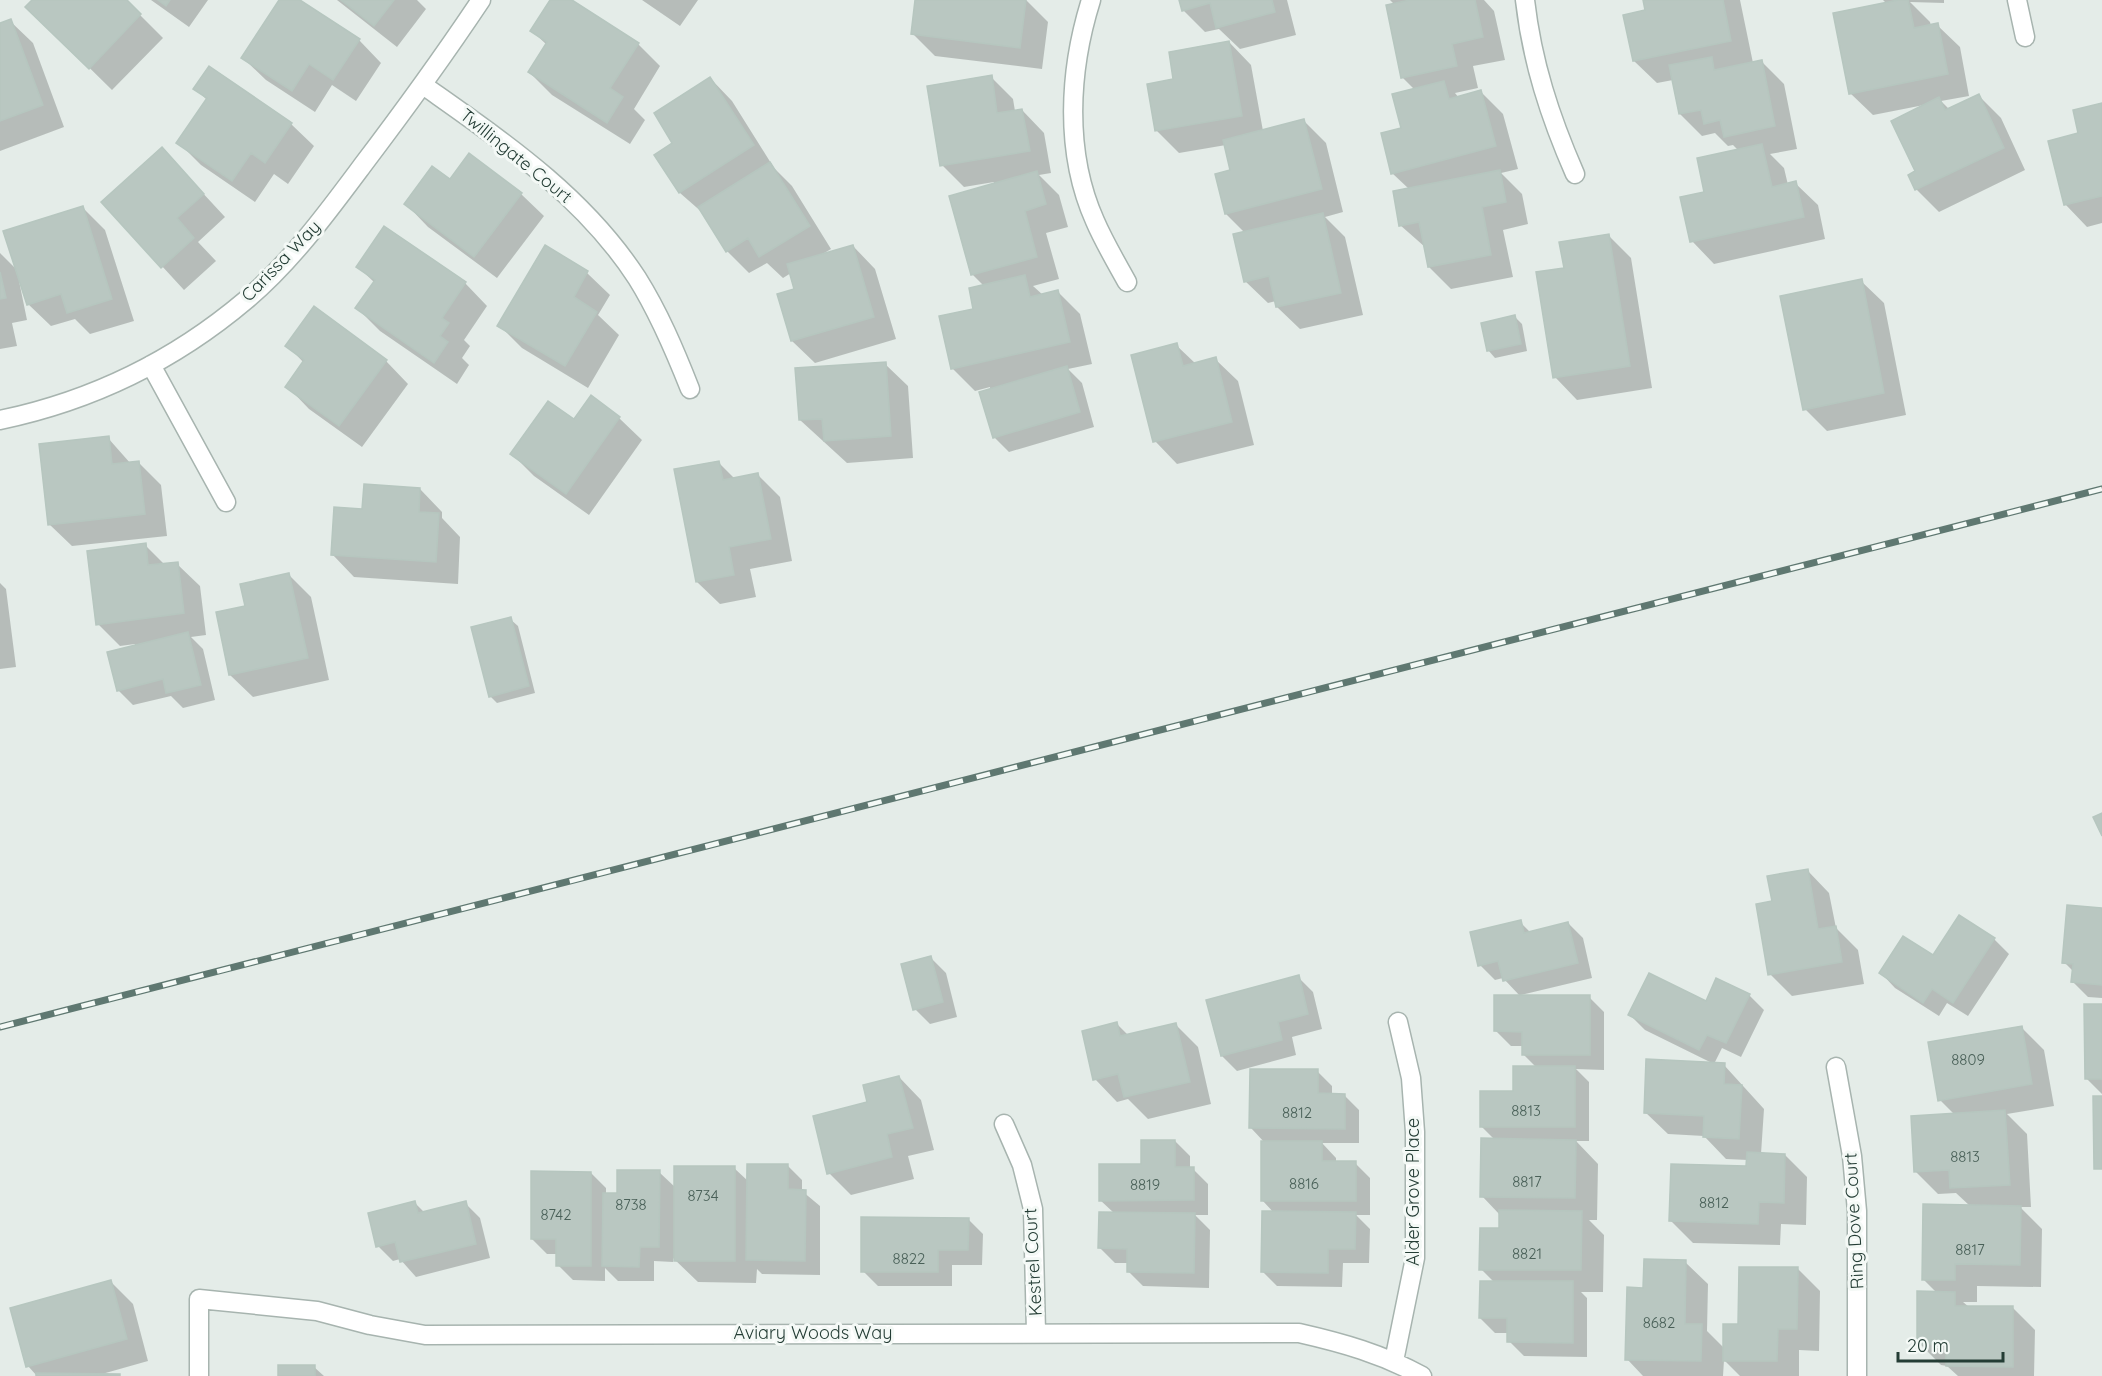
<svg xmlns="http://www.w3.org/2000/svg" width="2102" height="1376" viewBox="0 0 2102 1376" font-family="Quicksand,sans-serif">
	<rect width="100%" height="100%" fill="#e4ece8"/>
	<path fill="#0003" d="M34,0H125L163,38L112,90L50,29Z
		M151,0H208L189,27Z
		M281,0H298L359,40L381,63L356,101L332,85L315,112L266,80L243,58Z
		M337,0H417L426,9L397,47Z
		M551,0H569L638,44L660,66L634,109L645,120L630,144L552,95L529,72L547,45L532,31Z
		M642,0H698L680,26Z
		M916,0H1026L1048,22L1042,69L935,56L912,33Z
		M1180,0H1287L1296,35L1240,49L1219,29L1205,32L1183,10Z
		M1390,0H1484L1494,11L1505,60L1473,66L1478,88L1455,93L1459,98L1481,92L1503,114L1518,169L1501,173L1522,194L1528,224L1503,230L1513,277L1451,289L1429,267L1425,247L1400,225L1409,189L1392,173L1415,90L1403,78L1395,5Z
		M1644,0H1740L1753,63L1762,62L1784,84L1797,149L1770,154L1784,168L1788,185L1795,183L1818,205L1825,239L1714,264L1692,241L1705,193L1739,151L1733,145L1728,146L1715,133L1702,136L1680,114L1673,80L1657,83L1634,61L1646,11Z
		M1883,0H1944V3L1910,2L1930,22L1931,26L1937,25L1960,47L1969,96L1941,101L1950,110L1979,96L2001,118L2025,170L1939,212L1916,189L1924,105L1873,115L1850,93L1887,4Z
		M10,21L33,43L64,127L0,151V25Z
		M1229,42L1251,65L1263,131L1304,121L1326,143L1343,212L1325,217L1345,237L1363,315L1300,329L1277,307L1276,301L1268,303L1245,281V233L1226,214L1232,171L1226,145L1179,153L1157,131L1175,80Z
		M209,68L291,124L314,146L288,184L274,174L255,202L201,165L178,142L207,100L195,88Z
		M991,77L1013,99L1015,111L1022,110L1044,133L1051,173L1039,175L1059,195L1068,227L1046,233L1059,279L1033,286L1043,295L1058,292L1080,314L1092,364L1068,369L1082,383L1094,427L1009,452L994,437L990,387L975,391L953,369L984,286L972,274L994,182L964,187L942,165Z
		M710,78L732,101L774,168L792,186L831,249L821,255L853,246L875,269L896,339L815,363L792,341L779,295L796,290L791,273L783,278L767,263L749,273L727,251L704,214L680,193L656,155L674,143Z
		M2102,104V223L2087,227L2065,204L2080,135Z
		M162,149L225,217L198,242L216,261L184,290L103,202Z
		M450,181L521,194L544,216L497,278L428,227L406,204Z
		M83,208L105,230L134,321L90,334L75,319L51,326L28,304L21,281H19L27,320L12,323L17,346L0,349V253L17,270Z
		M1608,235L1631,258L1652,388L1577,400L1555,377L1565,269Z
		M545,247L587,273L610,295L598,315L619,335L588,388L522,348L499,325Z
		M358,267L465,283L487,306L464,340L470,346L462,358L469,365L457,384L380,331L357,308L375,283Z
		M1861,281L1884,303L1906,415L1827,431L1805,409Z
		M314,308L386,361L408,384L362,447L309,409L287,386L304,363L287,345Z
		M1515,317L1522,324L1527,351L1495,358L1488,350Z
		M1176,345L1196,364L1215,359L1238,381L1254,445L1177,464L1155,441Z
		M885,364L908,386L913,458L847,463L800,420Z
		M591,398L619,418L642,440L589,515L534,476L512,454L574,422Z
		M108,438L131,464L139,463L161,485L167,536L72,546L49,524Z
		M718,462L735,479L758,475L780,497L792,561L750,569L756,597L720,604L697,582Z
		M420,489L442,512V518L460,537L458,584L354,577L332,554L364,510Z
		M145,545L165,565L177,564L200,586L206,635L191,637L203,649L215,700L183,708L171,696L133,705L118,690L135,644L120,646L98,624Z
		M289,575L311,597L329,680L253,697L230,675L247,607Z
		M0,583L6,589L16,667L0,669Z
		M510,619L518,626L535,693L497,703L490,696Z
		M1807,870L1829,893L1836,928L1858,950L1864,984L1792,996L1770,974L1773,902Z
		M2102,909V998L2088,997L2073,982L2074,972L2064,962Z
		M1520,922L1531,933L1568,923L1583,938L1592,978L1521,995L1589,997L1604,1012V1070L1576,1069L1589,1082V1141H1576L1598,1164L1597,1220H1589L1604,1235L1603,1292H1581L1587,1298V1357L1524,1356L1509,1341V1333H1495L1480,1318L1495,1283L1481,1269L1500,1230V1215L1482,1196L1495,1140L1481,1126L1536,1067L1523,1054V1046H1511L1496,1031L1520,996L1503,978L1495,980L1480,965Z
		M1994,939L2009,954L1968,1016L1947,1003L1939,1016L1895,988L1881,973Z
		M931,958L946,973L957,1017L930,1024L915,1009Z
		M1298,977L1313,992L1322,1029L1292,1037L1296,1055L1237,1071L1222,1056Z
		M1749,995L1764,1010L1741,1057L1722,1048L1714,1064L1645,1030L1630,1015Z
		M2102,1006V1094L2087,1079Z
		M1117,1024L1129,1036L1176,1025L1198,1047L1211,1104L1148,1119L1128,1099L1117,1102L1095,1079Z
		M2022,1028L2044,1050L2054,1106L2007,1114L2027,1134L2031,1207H2020L2042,1229L2041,1287L1977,1286V1302H1963L1969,1307H2012L2035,1330L2034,1376H1958L1947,1366L1941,1365L1919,1343L1937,1293L1923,1279L1970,1206L1956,1193L1938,1194L1915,1171L1955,1115L1940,1100Z
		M1724,1065L1764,1109L1761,1154L1785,1155L1807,1177L1806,1225L1781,1224L1780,1245L1693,1243L1670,1220L1748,1168V1160L1726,1159L1704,1136L1668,1134L1645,1112Z
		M1317,1071L1332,1086V1095H1344L1359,1110V1143H1322L1336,1158V1163H1355L1370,1178V1215H1356L1370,1229L1369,1263H1343L1342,1287L1277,1286L1262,1271L1274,1213L1262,1200L1265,1143L1251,1128Z
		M899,1077L921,1100L934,1150L908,1156L914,1179L851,1195L829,1173L869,1103Z
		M1175,1141L1190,1156V1169H1193L1208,1184V1215H1195L1210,1230L1209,1288L1143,1286L1128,1271V1263H1115L1100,1248L1114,1213L1100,1200Z
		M787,1165L802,1180V1191L820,1206V1275L762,1274L757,1269L756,1283L698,1282L673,1258V1262L654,1261V1281H618L605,1268V1281L573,1280L558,1265V1254H547L532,1239L591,1173L606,1188V1194H618L659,1172L676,1188L734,1168L748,1181Z
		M415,1203L425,1213L465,1203L480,1218L490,1258L416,1277L400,1259L393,1261L378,1246Z
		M968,1219L983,1234L982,1265H952V1286H878L863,1271Z
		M1685,1262L1708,1284L1707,1331L1724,1348L1739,1326L1798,1269L1820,1291L1819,1351L1799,1350V1376H1740L1724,1360L1723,1376H1643L1627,1359L1645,1289Z
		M111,1282L133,1304L148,1361L102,1374L120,1376H37L28,1366Z
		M314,1367L324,1376H279Z"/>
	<path fill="#b9c7c1" stroke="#b6c6bf" stroke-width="1.5" d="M32,0H127L141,14L89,69L25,7Z
		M158,0H170L166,6Z
		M279,0H300L360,39L333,80L309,64L292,91L241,58Z
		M341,0H394L374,26Z
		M550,0H572L639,43L610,88L623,97L607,123L528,72L547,42L530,31Z
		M915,0H1026L1020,48L911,34Z
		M1179,0H1272L1275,12L1216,28L1210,3L1182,11Z
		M1410,0H1475L1483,37L1452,44L1457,66L1401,78L1386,5Z
		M1643,0H1723L1731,41L1633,61L1623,15L1645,10Z
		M1898,0H1908L1914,28L1938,23L1948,74L1849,94L1833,13Z
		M11,19L43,105L0,121V23Z
		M1229,41L1242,116L1155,131L1147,84L1173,79L1169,52Z
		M1712,57L1714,70L1762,60L1775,126L1724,137L1720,120L1704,124L1701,110L1679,114L1669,65Z
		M209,66L292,123L265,163L251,153L232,181L176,143L207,98L193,89Z
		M992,75L997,113L1022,109L1030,151L940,166L927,86Z
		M710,77L754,145L679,193L654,155L672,143L654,113Z
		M1444,81L1449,99L1481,90L1496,146L1391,174L1381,133L1401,128L1392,94Z
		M1979,94L2004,148L1915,190L1908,175L1915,171L1891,121L1939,97L1945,110Z
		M2102,103V196L2064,205L2048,141L2078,133L2073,110Z
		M1304,119L1322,189L1225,214L1215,174L1230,170L1223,140Z
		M1762,144L1772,187L1796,181L1804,217L1690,242L1680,197L1704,192L1697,158Z
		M162,147L204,194L177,218L194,238L161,268L101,202Z
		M469,153L522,193L474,257L404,204L432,166L450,179Z
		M770,162L810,226L759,257L748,238L726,252L698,207Z
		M1500,170L1506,202L1482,207L1491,255L1428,267L1419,222L1399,226L1393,191Z
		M1037,171L1046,204L1025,211L1037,257L971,275L949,196Z
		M83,206L112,299L67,313L61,294L27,305L3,231Z
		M1323,213L1341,293L1276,307L1269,276L1244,282L1233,234Z
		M384,226L466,282L442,318L449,323L440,336L448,342L434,363L355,308L375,280L356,267Z
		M1609,234L1630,366L1553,378L1536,272L1564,268L1559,242Z
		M545,245L588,271L574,297L597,312L565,366L497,326Z
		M853,245L874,317L791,341L777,294L794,289L787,264Z
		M0,272L6,298L0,299Z
		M1025,275L1030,297L1058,290L1070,342L951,369L939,316L973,309L969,288Z
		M1862,279L1884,393L1803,410L1780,296Z
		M314,306L387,360L339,426L285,387L304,360L285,346Z
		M1515,315L1521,344L1487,351L1481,323Z
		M1177,343L1183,366L1216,357L1232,422L1153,442L1131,355Z
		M886,362L891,436L824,441L822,419L799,420L795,368Z
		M1067,366L1080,412L993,438L979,392Z
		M591,395L620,417L566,494L510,454L548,401L574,419Z
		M109,436L112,464L139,461L145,514L48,525L39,444Z
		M719,461L723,480L758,473L771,539L729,547L734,575L696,582L674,469Z
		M364,484L420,488L419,512L439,513L436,562L331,555L334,507L362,509Z
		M146,543L148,565L178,562L184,613L96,625L87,551Z
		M289,573L308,658L229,675L216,612L245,606L240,584Z
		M511,617L529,686L489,697L471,627Z
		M188,632L201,685L166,693L163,679L117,691L107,652Z
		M2102,813V836L2093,817Z
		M1808,869L1818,929L1836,926L1842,962L1768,975L1756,904L1772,901L1767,876Z
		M2067,905L2102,908V985L2071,982L2073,964L2062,963Z
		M1959,915L1995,938L1953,1003L1932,989L1923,1003L1879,973L1903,936L1933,955Z
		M1521,920L1524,933L1568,922L1578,963L1503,981L1498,961L1478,966L1470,932Z
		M931,956L943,1002L913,1010L901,964Z
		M1649,973L1706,1001L1716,978L1750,994L1726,1043L1707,1035L1699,1050L1628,1015Z
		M1299,975L1308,1014L1278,1022L1282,1040L1221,1056L1206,1000Z
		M1494,995H1590V1055H1522V1032L1494,1031Z
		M2084,1004H2102V1079H2085Z
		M1117,1022L1120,1036L1176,1023L1190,1082L1124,1097L1118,1074L1093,1080L1082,1031Z
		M2022,1026L2032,1084L1938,1101L1928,1042Z
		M1646,1059L1725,1063L1724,1084L1742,1085L1739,1139L1703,1137L1704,1116L1644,1113Z
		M1513,1066H1575V1127H1480V1091H1513Z
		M1250,1069H1318V1093L1345,1094V1129L1249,1128Z
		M899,1076L913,1128L887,1134L892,1157L827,1174L813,1116L867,1102L863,1085Z
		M2093,1096H2102V1169H2094Z
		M2005,1110L2010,1185L1950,1188L1949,1170L1914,1172L1911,1116Z
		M1481,1138L1576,1140L1575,1198L1480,1197Z
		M1141,1140H1175V1167H1194V1200L1099,1201V1164H1141Z
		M1261,1141H1322V1161H1356V1201H1261Z
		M1747,1152L1785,1154L1784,1203L1759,1202L1758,1224L1669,1221L1671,1164L1746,1166Z
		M747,1164H788V1189L806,1190L805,1261L746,1260Z
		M674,1166H735V1261H674Z
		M617,1170H660L659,1247H640L639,1267L602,1266L603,1193H617Z
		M531,1171L591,1172V1266H556V1239H531Z
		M415,1201L418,1213L466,1201L476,1244L400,1262L395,1242L376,1247L368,1213Z
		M1923,1204L2021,1206L2020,1265L1955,1264V1280H1922Z
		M1499,1210L1582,1211L1581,1270H1479L1480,1228H1499Z
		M1262,1211L1356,1212L1355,1249H1328V1273L1261,1272Z
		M1099,1212L1195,1213L1194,1273L1127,1272V1249L1098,1248Z
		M861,1217L969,1218L968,1250H938V1272H861Z
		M1644,1259L1686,1260L1685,1324H1702L1701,1361L1625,1360L1627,1287L1643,1288Z
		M1739,1267H1798L1797,1329H1778L1777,1361H1723V1324H1738Z
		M111,1280L127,1339L26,1367L10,1308Z
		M1480,1281H1573V1343L1507,1342V1318H1479Z
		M1917,1291L1955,1292V1306H2013V1367L1946,1366V1344H1917Z
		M278,1365H315V1376H278Z
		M36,1373L120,1374V1376H36Z"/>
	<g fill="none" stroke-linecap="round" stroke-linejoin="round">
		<defs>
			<path id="minor" d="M1091,0C1069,70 1064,152 1095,221C1104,242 1116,262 1127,282
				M1525,0C1532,62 1550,117 1575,174
				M2017,0L2025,37
				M423,85C502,141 583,195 637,278C659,313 675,351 690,389
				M151,365L226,502
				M0,420C91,401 175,360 246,300C291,262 327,213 362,166C403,112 443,57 481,0
				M1836,1067L1852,1156L1857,1211V1376
				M1004,1124L1022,1165L1033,1209L1036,1332
				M1394,1361L1415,1258V1132L1411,1078L1398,1022
				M199,1376V1299L317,1311L370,1325L425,1335L1299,1333C1343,1343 1382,1354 1422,1376"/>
		</defs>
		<use href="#minor" stroke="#a7b4af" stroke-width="21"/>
		<use href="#minor" stroke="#fff" stroke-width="18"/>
		<defs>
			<path id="rail" d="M0,1027L2102,489"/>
		</defs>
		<use href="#rail" stroke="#5f7871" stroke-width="7"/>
		<use href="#rail" stroke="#f4f9f6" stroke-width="4.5" stroke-dasharray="14" stroke-linecap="butt"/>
	</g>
	<g text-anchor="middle" stroke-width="6" stroke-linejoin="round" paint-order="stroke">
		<g font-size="15" fill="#496058">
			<text x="1968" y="1065">8809</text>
			<text x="1526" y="1116">8813</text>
			<text x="1297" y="1118">8812</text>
			<text x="1965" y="1162">8813</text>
			<text x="1527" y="1187">8817</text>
			<text x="1304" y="1189">8816</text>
			<text x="1145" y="1190">8819</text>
			<text x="703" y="1201">8734</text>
			<text x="1714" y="1208">8812</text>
			<text x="631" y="1210">8738</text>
			<text x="556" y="1220">8742</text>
			<text x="1970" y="1255">8817</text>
			<text x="1527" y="1259">8821</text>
			<text x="909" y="1264">8822</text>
			<text x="1659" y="1328">8682</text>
		</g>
		<g font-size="18" fill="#243d35" stroke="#f4f9f6">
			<text transform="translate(516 156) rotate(39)" y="6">Twillingate Court</text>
			<text transform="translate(281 261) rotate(-46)" y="6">Carissa Way</text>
			<text transform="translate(1413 1192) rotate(-90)" y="6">Alder Grove Place</text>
			<text transform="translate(1854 1221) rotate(-93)" y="6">Ring Dove Court</text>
			<text transform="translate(1033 1262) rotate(-93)" y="6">Kestrel Court</text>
			<text x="813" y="1339">Aviary Woods Way</text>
		</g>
	</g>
	<path d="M1898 1352v9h105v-9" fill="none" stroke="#243d35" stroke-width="3"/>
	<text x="1907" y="1352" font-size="18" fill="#243d35" stroke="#f4f9f6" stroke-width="4.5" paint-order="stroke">20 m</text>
</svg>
